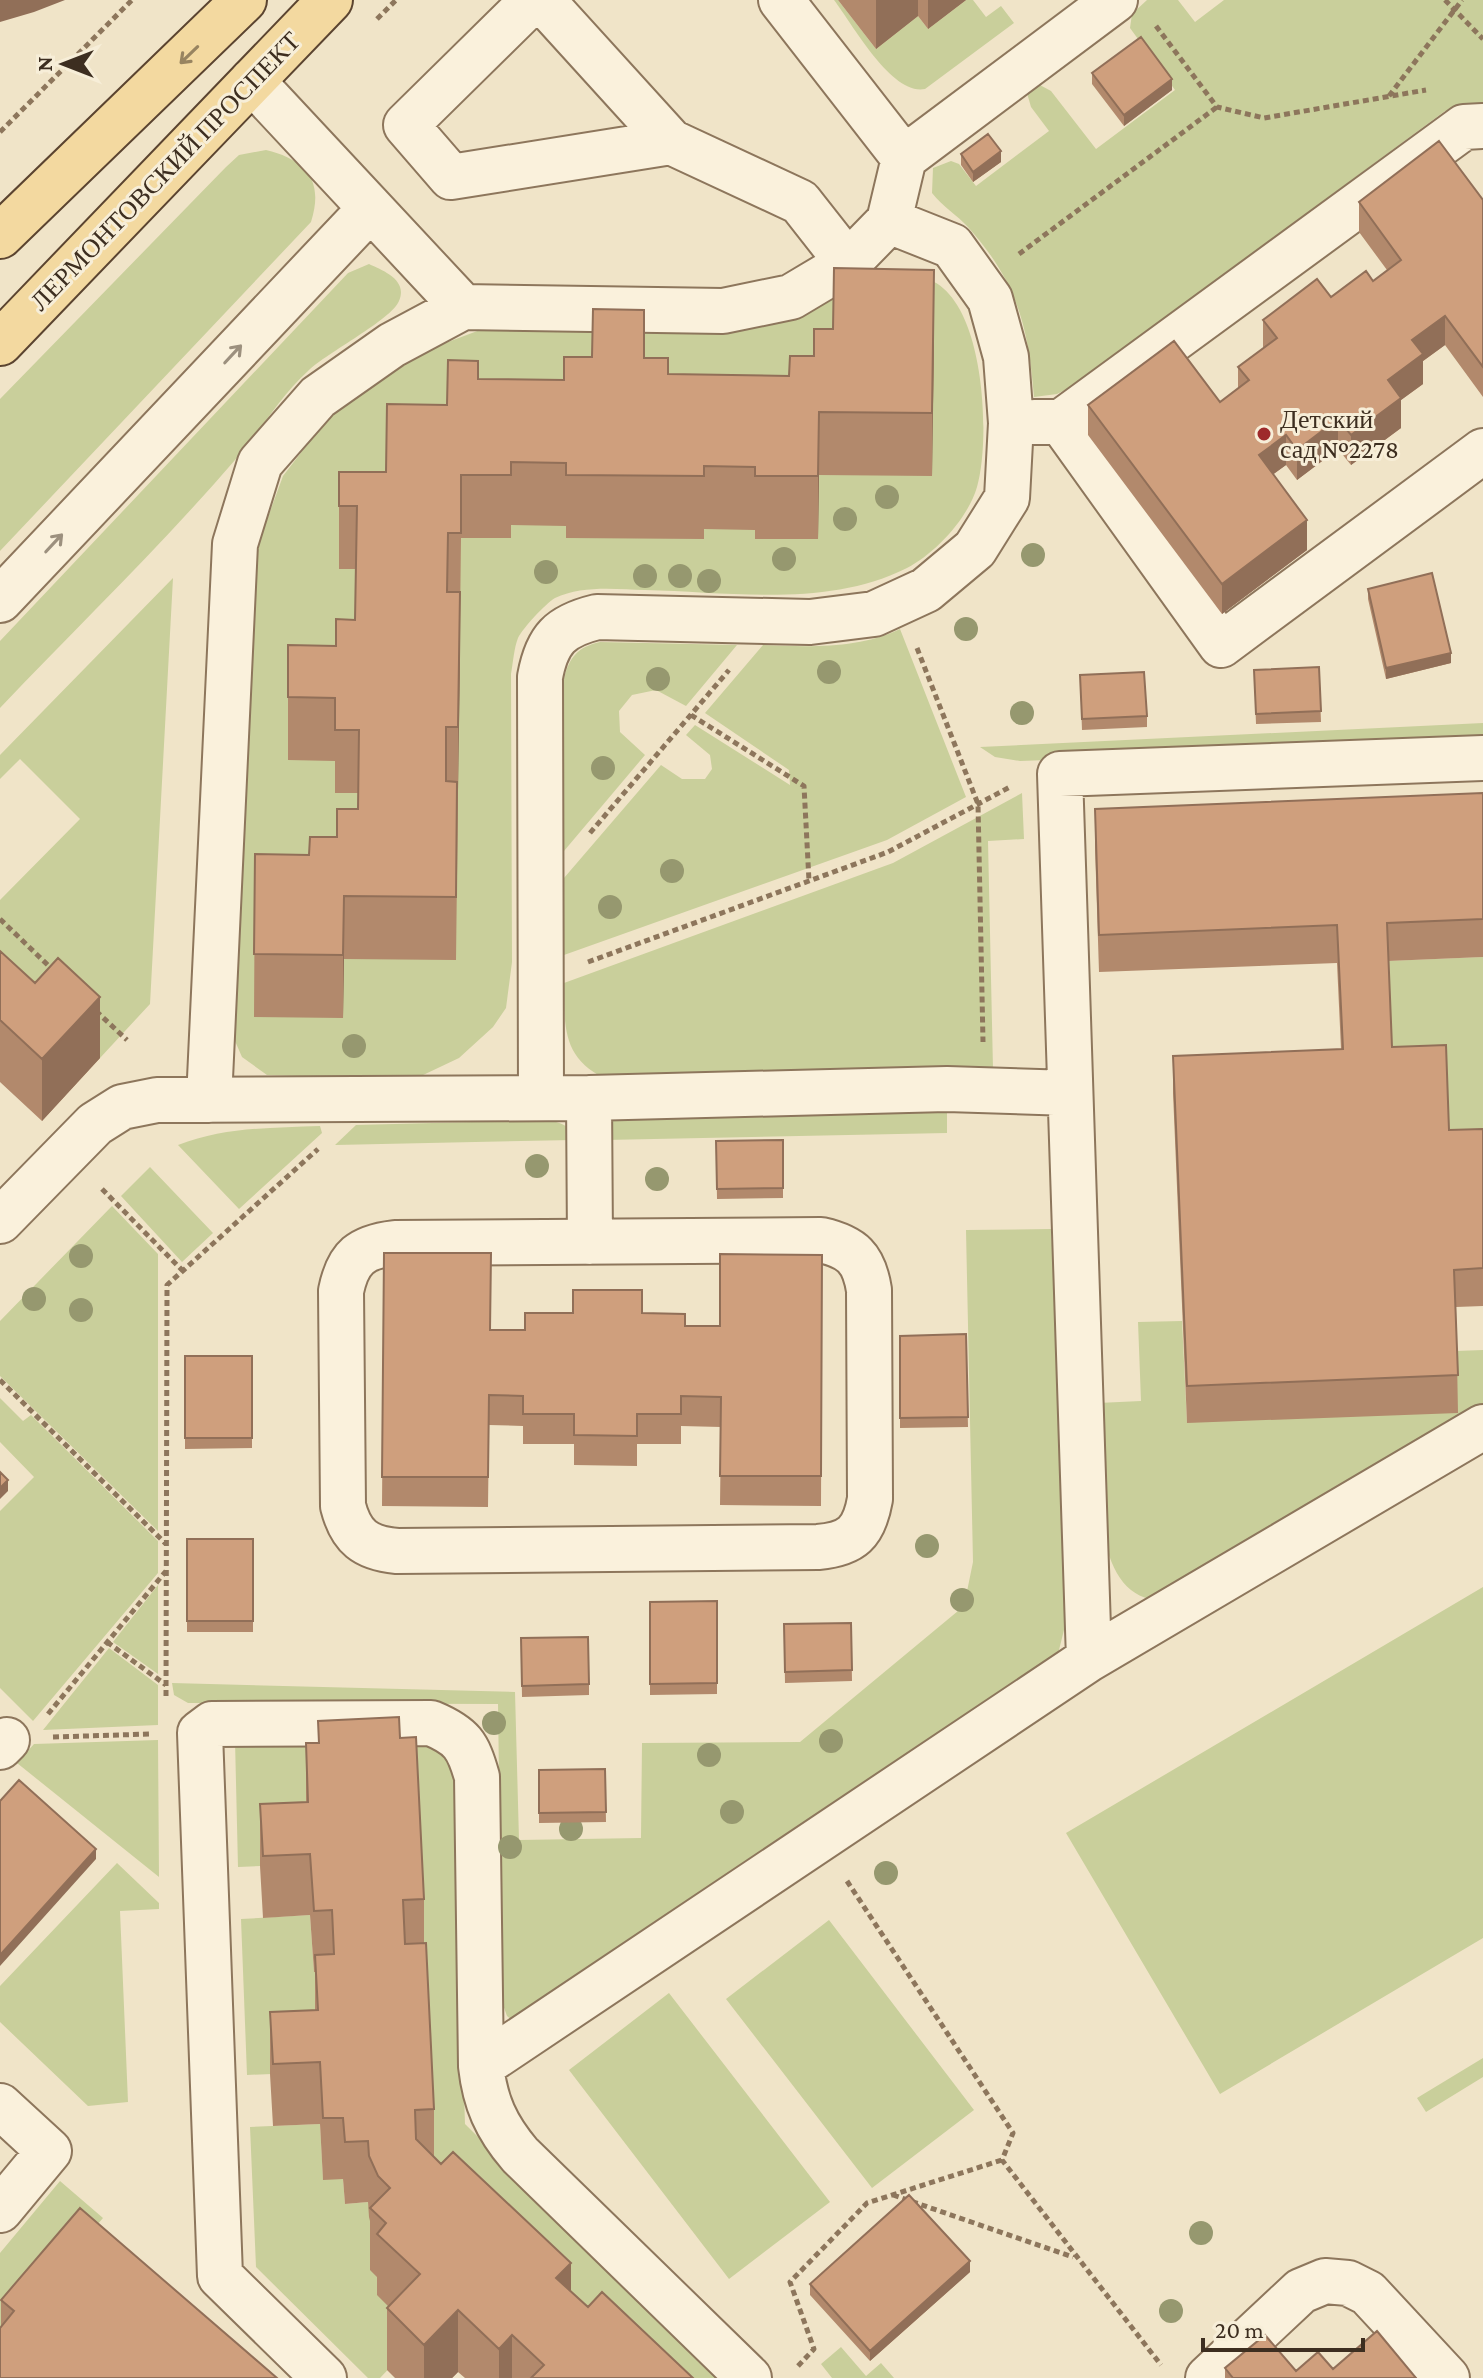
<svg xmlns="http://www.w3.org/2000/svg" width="1483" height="2378" viewBox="0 0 1483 2378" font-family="'Crimson Pro',serif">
	<rect width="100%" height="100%" fill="#f0e4c8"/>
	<path fill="#c9cf9b" d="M834,0H838L876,49L918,16L928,29L966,0H973L986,17L1001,6L1014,23L925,89C892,96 853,25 834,0Z
		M1147,0H1178L1195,22L1224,0H1483V109L1445,111L1073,386L1057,394L1034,397C1028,325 1017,282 968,227C957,215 943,207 932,193L933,168L951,161L959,164L976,186L1049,131L1031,107L1027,93L1038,84L1051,91L1096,149L1175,90L1130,28L1132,14Z
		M266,150C307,160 324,181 311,222L0,551V399L226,167L239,155Z
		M369,264C384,271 408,280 399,301C391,320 328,352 308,371C279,397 261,431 235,460C161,546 78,626 0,708V641L348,273Z
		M858,275C876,276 914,273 930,280C985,302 991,438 977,487C968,518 936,553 907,568C828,608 731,592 645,590C616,589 582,585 555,598C545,604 523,628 518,638C514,648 513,663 511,674L512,962L506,1008L493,1027L459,1058L421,1076L399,1079L267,1075L242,1057L235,1041L234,1022L257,547L283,476L333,411L400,360L488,327Z
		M173,578L150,1004L100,1058L0,1012V900L80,819L20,759L0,779V755Z
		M900,629L966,797L887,840L564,955V878L661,765L682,779H705L712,769L710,755L686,735L695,725L790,785L789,770L705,713L763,645C809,647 859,649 900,629Z
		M600,642L737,645L686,706L656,690L632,695L619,711L620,732L645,755L564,851V679C569,657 578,647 600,642Z
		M1483,723V744L1020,761L995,757L980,747Z
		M1022,793L1024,839L988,841L993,1069L611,1081C563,1061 564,1030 564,983L893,863Z
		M1483,957V1132L1447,1134L1392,1085L1387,961Z
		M947,1104V1133L605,1140L607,1128L615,1117Z
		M543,1120C558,1122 571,1123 573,1140L335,1145L356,1125Z
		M320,1126L322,1133L239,1209L178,1145C225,1127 270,1128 320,1126Z
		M150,1167L213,1233L182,1262L121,1196Z
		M112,1206L158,1254V1531L0,1376V1321Z
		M1051,1229L1071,1566L1070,1606L1058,1654L517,2024L507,2016L502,2002L498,1704L188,1703L174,1695L172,1683L515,1692L519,1840L641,1838L642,1743L800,1742L964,1606L973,1562L966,1230Z
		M1182,1321L1187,1423L1456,1351L1483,1350V1412L1150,1599C1086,1585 1100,1455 1098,1403L1141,1401L1138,1322Z
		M0,1398L23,1421L31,1415L158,1541V1573L33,1721L0,1688V1511L34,1477L0,1442Z
		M158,1585V1674L113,1642Z
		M1483,1587V1938L1220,2094L1066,1833Z
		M109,1648L158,1685V1725L43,1730Z
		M158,1740L159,1877L17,1763L34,1744Z
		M235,1740L426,1743C444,1751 450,1759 454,1779L465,2124L720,2378H627L453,2214L308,1864L238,1867Z
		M117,1863L159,1903V1909L120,1911L128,2102L88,2106L0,2022V1986Z
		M310,1915L314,1972L332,1971L318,2072L247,2075L241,1919Z
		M829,1920L974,2110L872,2188L726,1999Z
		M669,1993L830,2202L729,2279L569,2070Z
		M1483,2058V2077L1426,2112L1417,2098Z
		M320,2124L323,2179H343L345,2204L368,2202L386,2285L420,2336L380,2378H368L256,2267L250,2127Z
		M60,2181L103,2218L1,2337L0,2365V2253Z
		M841,2347L866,2376L881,2363L894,2378H832L821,2364Z"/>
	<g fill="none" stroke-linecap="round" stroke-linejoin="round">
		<defs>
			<path id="minor" d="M533,0L406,125L451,177L671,142L542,0
				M781,0L904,158
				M252,81L463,307L723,311L791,297L848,263L889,221L904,158L1115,0
				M671,142L800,202L848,263
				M1034,422H1061L1464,127L1483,126
				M1061,422L1221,645L1483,451
				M0,600L370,209
				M1483,758L1060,774L1089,1659L1483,1427
				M541,1098L540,677C547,639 560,626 597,617L810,622L874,614L926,590L975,549L1007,498L1011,423L1006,357L990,299L952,246L889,221
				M589,1098L590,1242
				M209,1100L235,544L260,463L318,397L392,345L463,307
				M0,1221L95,1124L122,1107L157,1100L589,1098L947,1089L1070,1093
				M821,1240C852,1247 864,1258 869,1290L870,1499C864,1533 852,1544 818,1547L397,1551C365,1548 351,1537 343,1506L341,1291C348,1257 361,1247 395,1243Z
				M0,1747L7,1740
				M481,2066L1089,1659
				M0,2106L49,2151L0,2210
				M324,2378L220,2276L200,1733L212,1724L431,1723C462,1736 468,1745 477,1777L481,2066C485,2102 496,2127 520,2155L749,2378
				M1208,2378L1301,2291L1325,2281L1348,2283L1368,2293L1447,2378"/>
			<path id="major" d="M0,236L244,0
				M0,343L330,0"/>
		</defs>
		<use href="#minor" stroke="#8d765c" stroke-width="48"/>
		<use href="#major" stroke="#5b4430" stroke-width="48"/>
		<path stroke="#8d765c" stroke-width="5" stroke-dasharray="6 4" stroke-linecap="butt" d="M1445,0L1483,39
			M377,19L396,0
			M1156,26L1217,107L1264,118L1426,90
			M1389,96L1462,0
			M0,132L132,0
			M1019,254L1217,107
			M917,648L978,804L983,1042
			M691,715L804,786L809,881
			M590,833L729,670
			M0,919L54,971
			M588,962L888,852L1010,787
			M96,1011L127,1040
			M102,1189L183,1271
			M0,1380L166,1544
			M107,1642L166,1685
			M166,1696L167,1285L318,1149
			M48,1714L166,1571
			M53,1737L151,1734
			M847,1881L1013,2133L1002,2160L1161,2365
			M893,2195L1073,2257
			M798,2366L814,2349L790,2282L867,2203L1002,2160"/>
		<use href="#minor" stroke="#faf1dc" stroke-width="44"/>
		<use href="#major" stroke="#f3d9a0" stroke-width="44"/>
	</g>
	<g fill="#96986f">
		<circle cx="887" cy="497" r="12"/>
		<circle cx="845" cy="519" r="12"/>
		<circle cx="1033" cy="555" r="12"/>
		<circle cx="784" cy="559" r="12"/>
		<circle cx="546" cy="572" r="12"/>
		<circle cx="645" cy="576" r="12"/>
		<circle cx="680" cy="576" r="12"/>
		<circle cx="709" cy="581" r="12"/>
		<circle cx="966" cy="629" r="12"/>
		<circle cx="829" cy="672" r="12"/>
		<circle cx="658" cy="679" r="12"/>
		<circle cx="1022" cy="713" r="12"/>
		<circle cx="603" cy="768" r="12"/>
		<circle cx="672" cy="871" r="12"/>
		<circle cx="610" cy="907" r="12"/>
		<circle cx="354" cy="1046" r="12"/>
		<circle cx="537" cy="1166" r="12"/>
		<circle cx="657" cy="1179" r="12"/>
		<circle cx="81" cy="1256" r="12"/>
		<circle cx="34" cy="1299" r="12"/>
		<circle cx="81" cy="1310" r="12"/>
		<circle cx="927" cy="1546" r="12"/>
		<circle cx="962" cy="1600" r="12"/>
		<circle cx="494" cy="1723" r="12"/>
		<circle cx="831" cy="1741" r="12"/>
		<circle cx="709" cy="1755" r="12"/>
		<circle cx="732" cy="1812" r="12"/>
		<circle cx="571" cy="1829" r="12"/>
		<circle cx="510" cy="1847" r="12"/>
		<circle cx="886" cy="1873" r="12"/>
		<circle cx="1201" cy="2233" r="12"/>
		<circle cx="1171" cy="2311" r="12"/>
	</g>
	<path fill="#b2896c" d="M838,0H966L928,29L918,16L876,49Z
		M1092,73L1172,90L1124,126L1092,84Z
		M961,154L1001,162L973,182L961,165Z
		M1483,200V397L1445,345L1423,361V384L1401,400V428L1351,465L1338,449L1297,480L1286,465L1273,474L1307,550L1222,614L1088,435V405L1220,402L1238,388V367L1263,349V320L1331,297L1373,281L1387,270L1359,232V202Z
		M934,332L932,476L819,475L818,539H755V530L704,529V539L566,538V526L511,525V538H461L456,960L344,959L343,1018L254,1017L255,854L309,855L337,837L358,809V793H335V761L288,760V645L336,646L355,620L356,569H339V472H386L447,405L478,379L564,380L644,358L668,374L789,376L814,356Z
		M1368,589L1451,663L1386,679L1368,599Z
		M1319,667L1321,722L1256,724L1254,670Z
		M1080,675L1147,716V727L1082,730Z
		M1483,793V957L1388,961L1392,1047L1449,1130L1483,1129V1306L1456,1307L1458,1413L1187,1423L1173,1093V1056L1341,1049L1337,963L1099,972L1095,846V809Z
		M0,951L100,1058L42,1121L0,1082Z
		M783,1140V1198L717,1199L716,1141Z
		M384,1253L490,1330H525L642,1313L685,1326H720L822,1255L821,1506L720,1505L721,1427L681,1426V1444H637V1466L574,1465V1444H523V1426L489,1425L488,1507L382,1506Z
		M966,1334L968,1427L900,1428V1336Z
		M185,1356H252V1448L185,1449Z
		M187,1539H253V1632H187Z
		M717,1601V1694L650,1695V1602Z
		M851,1623L852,1681L785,1683L784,1624Z
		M521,1638L589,1684V1695L522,1697Z
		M318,1721L400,1738L424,1899V1943L434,2109V2157L588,2307L693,2378H465L458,2372L452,2378H395L387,2370V2308L389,2307L377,2295V2277L370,2270V2221L369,2217L368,2202L345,2204L343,2179L323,2180L320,2124L273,2126L270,2074V2012L315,2010V1972H314L310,1915L263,1918L260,1866V1804L306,1802V1743H318Z
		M605,1769L606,1822L539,1823V1770Z
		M970,2272L870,2361L810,2295V2284Z
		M1,2300L277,2378L1,2327Z
		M1225,2368L1296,2371L1333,2369L1416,2378H1225Z"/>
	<path fill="#916f58" d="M0,0H65L34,12L0,22Z
		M876,0H918V16L876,49Z
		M928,0H966L928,29Z
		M1172,79V90L1124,126V115Z
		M1001,151V162L973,182V172Z
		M934,270V332L932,476V413Z
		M1445,316V345L1423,361V384L1401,400V428L1351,465V435L1388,380L1412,340Z
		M819,412V475L818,539V476Z
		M1338,419V449L1297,480V450Z
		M1286,435V465L1259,485V455Z
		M1307,520V550L1222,614V584Z
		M460,592V655L458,790V727Z
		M1451,653V663L1386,679V668Z
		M344,896V959L343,1018V955Z
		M100,997V1058L42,1121V1059Z
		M8,1480V1491L0,1499V1488Z
		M96,1849V1859L0,1966V1955Z
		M970,2261V2272L870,2361V2351Z
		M571,2263V2324L556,2278Z
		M458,2310V2372L452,2378H424V2345Z
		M512,2335V2378H499V2349Z"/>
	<path fill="#cf9f7d" stroke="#916f58" stroke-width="2" d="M1141,37L1172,79L1124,115L1092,73Z
		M988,134L1001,151L973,172L961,154Z
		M1439,141L1483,200V367L1445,316L1412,340L1423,354L1388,380L1401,398L1351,435L1338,419L1297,450L1286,435L1259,455L1307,520L1222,584L1088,405L1174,341L1220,402L1249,380L1238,367L1277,338L1263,320L1317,279L1331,297L1366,271L1373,281L1401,260L1359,202Z
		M834,268L934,270L932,413L819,412L818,476H755V467L704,466V476L566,475V463L511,462V475H461V533H448L447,592H460L458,727H446V781L457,782L456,897L344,896L343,955L254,954L255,854L309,855L310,837H337V809H358L359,730H335V698L288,697V645L336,646V619L355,620L357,506H339V472H386L387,404L447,405L448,360L478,361V379L564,380V357H592L593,309L644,310V358H668V374L789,376L790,356H814V329H833Z
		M1432,573L1451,653L1386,668L1368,589Z
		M1319,667L1321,711L1256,714L1254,670Z
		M1144,672L1147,716L1082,719L1080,675Z
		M1483,793V919L1387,923L1392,1047L1446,1045L1449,1130L1483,1129V1268L1454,1270L1458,1375L1187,1386L1173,1056L1343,1049L1337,925L1099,935L1095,809Z
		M0,951L35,983L58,958L100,997L42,1059L0,1020Z
		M783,1140V1188L717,1189L716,1141Z
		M384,1253H491L490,1330H525V1313H573V1290H642V1313L685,1314V1326H720V1254L822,1255L821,1476H720L721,1397L681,1396V1414H637V1436L574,1435V1414H523V1396L489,1395L488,1477H382Z
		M966,1334L968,1417L900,1418V1336Z
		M185,1356H252V1438H185Z
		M0,1472L8,1480L0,1488Z
		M187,1539H253V1621H187Z
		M717,1601V1683L650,1684V1602Z
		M851,1623L852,1670L785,1672L784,1624Z
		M588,1637L589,1684L522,1686L521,1638Z
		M399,1717L400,1738L416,1737L424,1899L403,1900L405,1944L426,1943L434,2109L415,2110L416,2139L441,2164L453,2152L571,2263L556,2278L588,2307L602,2292L693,2378H531L544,2365L512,2335L499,2349L458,2310L424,2345L387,2308L420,2274L377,2234L386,2223L370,2208L390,2188L378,2176L369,2156L368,2141L345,2142L343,2118H323L320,2062L273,2064L270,2012L318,2010L315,1955L334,1954L332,1910L314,1911L310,1854L263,1856L260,1804L308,1802L306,1743H319L318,1721Z
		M605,1769L606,1812L539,1813V1770Z
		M19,1780L96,1849L0,1955V1801Z
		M909,2195L970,2261L870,2351L810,2284Z
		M80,2208L277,2378H0V2328L14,2311L1,2300Z
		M1377,2331L1416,2378H1233L1225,2368L1265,2335L1296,2371L1318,2352L1333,2369Z"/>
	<defs><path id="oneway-shaft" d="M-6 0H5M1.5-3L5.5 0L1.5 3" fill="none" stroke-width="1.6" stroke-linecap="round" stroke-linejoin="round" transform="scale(2)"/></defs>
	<use stroke="#988460" href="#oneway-shaft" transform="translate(189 55) rotate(136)"/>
	<g stroke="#9c907e">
		<use href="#oneway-shaft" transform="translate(233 354) rotate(-47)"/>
		<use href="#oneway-shaft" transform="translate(54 543) rotate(-47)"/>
	</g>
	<circle fill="#9e2a2b" stroke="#f7eed8" stroke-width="3" cx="1264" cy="434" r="8"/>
	<g text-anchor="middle" stroke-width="6" stroke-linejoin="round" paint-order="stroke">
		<g font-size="26" fill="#3d2e20" stroke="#f7eed8">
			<text transform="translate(165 171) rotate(-46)" y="9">ЛЕРМОНТОВСКИЙ ПРОСПЕКТ</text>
		</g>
		<g font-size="26" fill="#3d2e20" stroke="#f7eed8" text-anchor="start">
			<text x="1280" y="428">Детский<tspan x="1280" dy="30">сад №2278</tspan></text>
		</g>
	</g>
	<g transform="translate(64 64) rotate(270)" stroke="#f7eed8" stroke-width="6" paint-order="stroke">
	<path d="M0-6L14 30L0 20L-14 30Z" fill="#3d2e20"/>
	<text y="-12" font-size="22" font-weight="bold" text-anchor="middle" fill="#3d2e20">N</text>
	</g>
	<path d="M1203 2338v12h160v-12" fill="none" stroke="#3d2e20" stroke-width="4"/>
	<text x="1215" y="2338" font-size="24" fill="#3d2e20" stroke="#f7eed8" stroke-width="6" paint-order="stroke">20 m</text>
</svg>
